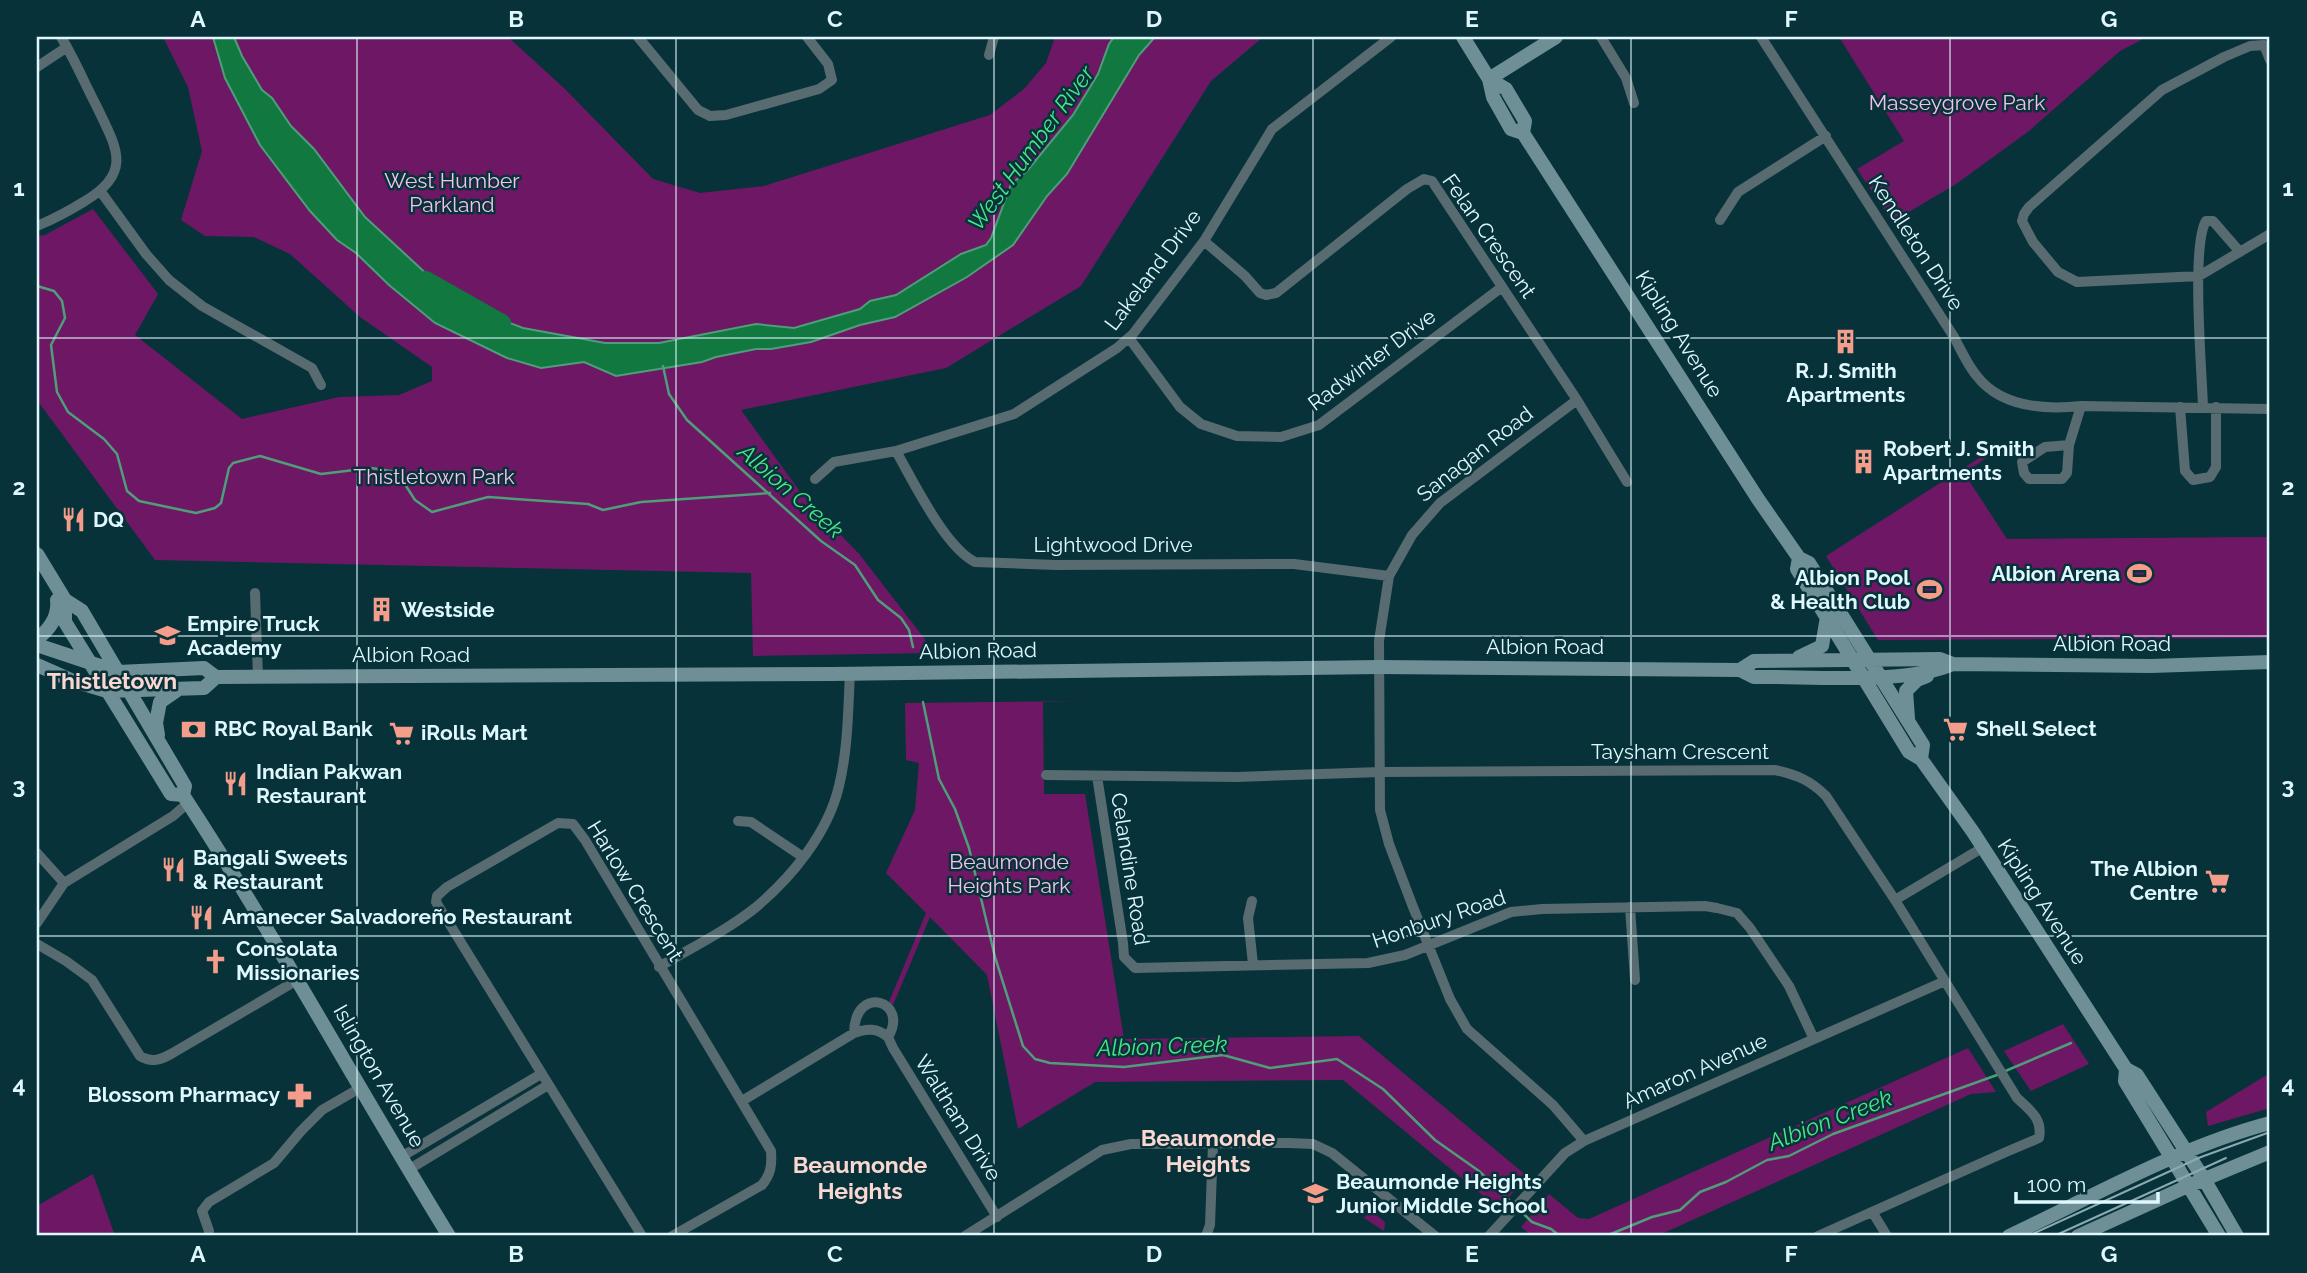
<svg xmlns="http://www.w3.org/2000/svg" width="2307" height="1273" viewBox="0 0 2307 1273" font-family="Raleway,sans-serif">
	<rect width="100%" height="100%" fill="#083239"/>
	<path fill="#6e1865" d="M163,37H508L564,88L653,179L700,193L764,186L990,115L1025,88L1046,63L1055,37H1263L1211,81L1081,286L946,368L741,410L801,493L860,555L924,638L931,653L753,656L751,573L155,560L37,400V236L45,235L93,209L158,294L135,335L242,419L339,397L399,395L432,381V367L360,317L290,254L254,237L205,236L181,220L202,151L188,87Z
		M1839,37H2147L2120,51L2029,131L1956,184L1892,222L1857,169L1904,141Z
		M1998,446L2000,449L1964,473L2007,539L2270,537V638L1878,640L1826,556Z
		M1082,701L1043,702L1044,794H1085L1124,1039L1359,1036L1527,1176L1499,1209L1343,1080L1095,1082L1018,1129L987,975L930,917L893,1005L889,1002L926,913L886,873L915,810L919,763L906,760L905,703Z
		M2063,1024L2089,1064L2031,1091L2004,1051Z
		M1968,1048L1996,1092L1971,1094L1657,1236H1532L1521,1227L1549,1194L1578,1218L1589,1219Z
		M2270,1073V1108L2208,1126L2206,1112Z
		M93,1174L115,1236H37V1206Z
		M1370,1210L1385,1222L1384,1231L1364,1218Z"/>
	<path fill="#117840" stroke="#4e9e79" stroke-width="2" d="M213,37H234L242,56L262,90L272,98L291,126L314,149L365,217L458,303L523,328L605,343H659L756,324L794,328L860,309L870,301L896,295L961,254L986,245L991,238L1011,184L1027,171L1073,115L1098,74L1109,44L1114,37H1155L1139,55L1067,174L1047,196L1013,245L967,277L895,317L860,325L811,342L771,349H756L716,357L702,362L616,376L584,362L541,368L507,358L435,323L389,285L356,253L337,240L310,211L260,145L225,78Z"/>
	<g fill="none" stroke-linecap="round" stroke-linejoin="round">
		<path stroke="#4e9e79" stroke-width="2.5" d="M37,286L54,291L62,301L65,318L51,345L57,392L68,412L104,439L117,454L127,491L139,501L196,513L215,508L221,503L229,468L233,463L260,456L321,474L371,468L397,472L415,500L432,512L488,497L588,504L603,510L641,502L770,493
			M663,366L669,394L687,420L821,541L855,565L878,600L901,618L909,630L913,647
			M923,702L939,779L955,809L969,848L995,957L1023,1046L1035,1059L1050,1063L1124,1067L1223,1055L1270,1068L1337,1059L1383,1089L1435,1140L1479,1171L1532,1222L1551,1229L1560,1236
			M2003,1072L2071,1043
			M1606,1236L1652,1217L1680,1210L1700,1192L1726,1182L1767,1160L1789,1156L1833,1134L1997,1075"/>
		<path stroke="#117840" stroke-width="18" d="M426,280L502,323"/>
		<path stroke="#576b70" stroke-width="10" d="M638,37L698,110L710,116L726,115L819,89L832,80L828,64L807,37
			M1601,37L1626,78L1634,103
			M1761,37L1954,337C1961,350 1967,364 1976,375C2000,407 2044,410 2081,406L2270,409
			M989,55L994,37
			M2270,60L2264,45L2250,46L2224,57L2162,90L2029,207L2024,214L2022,221L2033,242L2058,272L2077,282L2199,276L2270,234
			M37,67L67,47
			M101,192L146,254L169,280L202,306L312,368L321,385
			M1720,220L1738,192L1826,136
			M37,226C54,219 69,211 85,201C134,172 116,147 96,105C84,82 74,58 61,37
			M1204,241L1245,276L1260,293L1266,295L1276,293L1407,189L1424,179L1432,181L1577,400L1627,482
			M1129,338L1180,407L1201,424L1237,436L1281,437L1319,425L1502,287
			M1577,400L1440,503L1412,535L1389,576L1379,641L1380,810L1389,844L1413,907L1450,999L1467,1029L1553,1105L1584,1141
			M2180,407L2185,471L2193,480L2210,477L2216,467V407
			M2203,407C2202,373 2191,245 2206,221H2213L2240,252
			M2069,445L2045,447L2022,462L2024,473L2029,479H2062L2067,473L2069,445L2081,406
			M896,451C913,481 945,547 975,562L1056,565L1294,564L1389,576
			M815,479L834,462L896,451L1014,414L1117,348L1133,334L1204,241L1272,129L1391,37
			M255,593L258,677
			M1046,775L1237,777L1380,772L1775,770C1797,775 1810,780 1826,796L1895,900L2017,1098C2030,1110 2043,1119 2039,1138L2006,1152L1818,1236
			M1097,776L1123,943L1124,957L1135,968L1368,963L1405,955L1511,912L1542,909L1705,906L1717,908L1737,913L1750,928L1789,986L1814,1039
			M738,821L751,822L803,857
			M37,853L64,883
			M1895,900L1982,848
			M1252,901L1248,918L1253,964
			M1630,907L1635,980
			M37,923L64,883L173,816L188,803
			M37,944L66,961L92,980L140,1056C151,1063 160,1060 171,1054L299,979
			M659,967C691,948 726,931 755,908C792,877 828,833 839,786C848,749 848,711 850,673
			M854,1033C867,1028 877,1028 888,1037
			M742,1101L854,1033C855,983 910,1001 888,1037L893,1048L997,1217
			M401,1157L541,1074
			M408,1170L548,1085
			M1873,1213L1887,1236
			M209,1231L202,1211L209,1202L274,1163L301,1131L322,1110L360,1088
			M642,1236L436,902L437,896L447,887L558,823L573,824L585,840L771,1151C772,1165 771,1174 762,1185L672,1236
			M965,1236L1102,1150L1131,1144L1289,1143L1313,1144L1332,1153L1435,1236
			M1206,1236L1210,1225L1213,1144
			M1489,1236L1565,1153L1584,1141L1945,981"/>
		<path stroke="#6e8f96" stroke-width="14" d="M1463,37L1489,79L1493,97L1511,129L1523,133L1758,499L1799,558L1809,563L1923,745L1921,759
			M1489,79L1556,37
			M1489,79L1506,89L1525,121L1523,133
			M37,554L65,600L82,611L185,786L183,795C277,939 359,1090 449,1236
			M1799,558L1797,569L1909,752L1921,759L1973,832L2126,1069L2137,1075L2204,1179L2237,1236
			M65,600V622L171,794L183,795
			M37,639C50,629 59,617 57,600
			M37,645L118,672L204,668L216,677L832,674L1379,667L1740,670L1754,677C1808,676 1907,685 1953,664
			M1799,657L1822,646L1827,617
			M37,665L73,681L107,691L204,688L216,677
			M1740,670L1754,661L1940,659L1953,664L2151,666L2270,662
			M1908,718L1906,691L1917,680L1927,676
			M158,735L156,723L160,702L176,691
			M2126,1069L2125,1081L2219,1236
			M2009,1236C2094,1196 2179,1147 2270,1123
			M2078,1236L2188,1186L2270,1152"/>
		<path stroke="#8aaab1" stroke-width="2" d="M2028,1236L2201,1157L2270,1132
			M2054,1236L2226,1158"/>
	</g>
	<path fill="none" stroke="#def8fe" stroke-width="2" stroke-opacity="0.55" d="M357,37V1236M676,37V1236M994,37V1236M1313,37V1236M1631,37V1236M1950,37V1236M37,338H2270M37,636H2270M37,936H2270"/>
	<defs>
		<symbol id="building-bare" viewBox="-9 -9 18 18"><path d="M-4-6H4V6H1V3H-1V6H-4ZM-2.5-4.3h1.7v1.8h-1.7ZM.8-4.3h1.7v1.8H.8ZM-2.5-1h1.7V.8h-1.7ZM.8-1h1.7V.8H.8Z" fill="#f49d8b" stroke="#083239" stroke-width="2.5" paint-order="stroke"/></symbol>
		<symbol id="restaurant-bare" viewBox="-9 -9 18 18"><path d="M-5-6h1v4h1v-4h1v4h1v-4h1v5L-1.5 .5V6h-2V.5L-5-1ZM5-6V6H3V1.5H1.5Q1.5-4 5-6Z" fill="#f49d8b" stroke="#083239" stroke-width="2.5" paint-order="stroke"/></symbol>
		<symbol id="stadium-bare" viewBox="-9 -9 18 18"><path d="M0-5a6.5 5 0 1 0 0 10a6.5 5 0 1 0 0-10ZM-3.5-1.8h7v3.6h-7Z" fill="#f49d8b" stroke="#083239" stroke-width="2.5" paint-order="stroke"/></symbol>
		<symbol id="university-bare" viewBox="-9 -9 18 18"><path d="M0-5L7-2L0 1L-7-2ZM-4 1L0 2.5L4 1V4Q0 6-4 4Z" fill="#f49d8b" stroke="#083239" stroke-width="2.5" paint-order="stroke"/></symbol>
		<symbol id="bank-bare" viewBox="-9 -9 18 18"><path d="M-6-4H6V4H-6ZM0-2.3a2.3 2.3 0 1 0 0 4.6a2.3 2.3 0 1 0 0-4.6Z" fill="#f49d8b" stroke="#083239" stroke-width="2.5" paint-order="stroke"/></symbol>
		<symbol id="supermarket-bare" viewBox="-9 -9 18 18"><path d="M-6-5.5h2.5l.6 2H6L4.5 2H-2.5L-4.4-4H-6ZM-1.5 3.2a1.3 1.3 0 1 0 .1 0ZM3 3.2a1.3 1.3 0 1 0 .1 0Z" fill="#f49d8b" stroke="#083239" stroke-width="2.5" paint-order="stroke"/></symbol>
		<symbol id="church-bare" viewBox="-9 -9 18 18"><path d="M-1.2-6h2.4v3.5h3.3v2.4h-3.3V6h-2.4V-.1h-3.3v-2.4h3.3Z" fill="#f49d8b" stroke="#083239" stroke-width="2.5" paint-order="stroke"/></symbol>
		<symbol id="pharmacy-bare" viewBox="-9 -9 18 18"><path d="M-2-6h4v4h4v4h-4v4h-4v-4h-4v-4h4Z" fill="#f49d8b" stroke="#083239" stroke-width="2.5" paint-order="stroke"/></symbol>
		<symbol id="school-bare" viewBox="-9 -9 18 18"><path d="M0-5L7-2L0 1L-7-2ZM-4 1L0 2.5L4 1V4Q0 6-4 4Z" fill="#f49d8b" stroke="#083239" stroke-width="2.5" paint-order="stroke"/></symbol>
	</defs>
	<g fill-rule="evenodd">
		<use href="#building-bare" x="1828" y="324" width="35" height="35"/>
		<use href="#building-bare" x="1846" y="444" width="35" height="35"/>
		<use href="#restaurant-bare" x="56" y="502" width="35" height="35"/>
		<use href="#stadium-bare" x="2122" y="556" width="35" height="35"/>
		<use href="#stadium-bare" x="1912" y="572" width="35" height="35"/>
		<use href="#building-bare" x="364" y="592" width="35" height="35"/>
		<use href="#university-bare" x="150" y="618" width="35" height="35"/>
		<use href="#bank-bare" x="176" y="712" width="35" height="35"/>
		<use href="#supermarket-bare" x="1938" y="712" width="35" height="35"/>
		<use href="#supermarket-bare" x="384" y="716" width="35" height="35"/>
		<use href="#restaurant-bare" x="218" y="766" width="35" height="35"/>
		<use href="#restaurant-bare" x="156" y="852" width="35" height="35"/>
		<use href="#supermarket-bare" x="2200" y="864" width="35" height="35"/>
		<use href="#restaurant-bare" x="184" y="900" width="35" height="35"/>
		<use href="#church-bare" x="198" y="944" width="35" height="35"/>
		<use href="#pharmacy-bare" x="282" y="1078" width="35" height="35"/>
		<use href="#school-bare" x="1298" y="1176" width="35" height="35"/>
	</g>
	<g text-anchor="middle" stroke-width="5" stroke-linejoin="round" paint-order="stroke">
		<g font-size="21" fill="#f2c2e9" stroke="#083239">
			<text x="1957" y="110">Masseygrove Park</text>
			<text x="452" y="188">West Humber<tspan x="452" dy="24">Parkland</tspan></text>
			<text x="434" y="484">Thistletown Park</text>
			<text x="1009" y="869">Beaumonde<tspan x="1009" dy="24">Heights Park</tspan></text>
		</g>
		<g font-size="21" fill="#def8fe" stroke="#083239">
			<text transform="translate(1489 236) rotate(55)" y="7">Felan Crescent</text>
			<text transform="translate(1916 243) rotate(57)" y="7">Kendleton Drive</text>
			<text transform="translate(1153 270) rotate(-53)" y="7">Lakeland Drive</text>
			<text transform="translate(1679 334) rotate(58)" y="7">Kipling Avenue</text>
			<text transform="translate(1372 360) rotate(-37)" y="7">Radwinter Drive</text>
			<text transform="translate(1475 454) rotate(-38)" y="7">Sanagan Road</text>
			<text x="1113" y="552">Lightwood Drive</text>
			<text x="2112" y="651">Albion Road</text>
			<text x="1545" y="654">Albion Road</text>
			<text transform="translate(978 651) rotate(-1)" y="7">Albion Road</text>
			<text x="411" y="662">Albion Road</text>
			<text x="1680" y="759">Taysham Crescent</text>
			<text transform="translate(1130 869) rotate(81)" y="7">Celandine Road</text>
			<text transform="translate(635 891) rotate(58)" y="7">Harlow Crescent</text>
			<text transform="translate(2042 902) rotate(57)" y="7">Kipling Avenue</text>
			<text transform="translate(1439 919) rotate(-19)" y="7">Honbury Road</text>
			<text transform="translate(1695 1071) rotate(-24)" y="7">Amaron Avenue</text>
			<text transform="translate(379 1076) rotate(60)" y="7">Islington Avenue</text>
			<text transform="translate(958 1118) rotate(58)" y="7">Waltham Drive</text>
		</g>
		<g font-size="21" font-weight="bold" fill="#def8fe" stroke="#083239" text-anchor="start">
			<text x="1846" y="378" text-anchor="middle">R. J. Smith<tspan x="1846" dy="24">Apartments</tspan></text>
			<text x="1883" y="456">Robert J. Smith<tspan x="1883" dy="24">Apartments</tspan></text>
			<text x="93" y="527">DQ</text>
			<text x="2120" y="581" text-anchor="end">Albion Arena</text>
			<text x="1910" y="585" text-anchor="end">Albion Pool<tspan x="1910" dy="24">&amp; Health Club</tspan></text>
			<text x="401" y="617">Westside</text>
			<text x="187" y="631">Empire Truck<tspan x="187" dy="24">Academy</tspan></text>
			<text x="214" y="736">RBC Royal Bank</text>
			<text x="1976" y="736">Shell Select</text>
			<text x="421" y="740">iRolls Mart</text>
			<text x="256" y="779">Indian Pakwan<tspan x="256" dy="24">Restaurant</tspan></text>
			<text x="193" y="865">Bangali Sweets<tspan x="193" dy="24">&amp; Restaurant</tspan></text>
			<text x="2198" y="876" text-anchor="end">The Albion<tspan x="2198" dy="24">Centre</tspan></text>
			<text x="222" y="924">Amanecer Salvadoreño Restaurant</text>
			<text x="236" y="956">Consolata<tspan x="236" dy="24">Missionaries</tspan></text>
			<text x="280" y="1102" text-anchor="end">Blossom Pharmacy</text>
			<text x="1336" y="1189">Beaumonde Heights<tspan x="1336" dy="24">Junior Middle School</tspan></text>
		</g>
		<g font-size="23" font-style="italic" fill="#49e688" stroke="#083239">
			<text transform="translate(1031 148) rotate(-54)" y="8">West Humber River</text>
			<text transform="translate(791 491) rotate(41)" y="8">Albion Creek</text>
			<text transform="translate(1162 1046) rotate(-2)" y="8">Albion Creek</text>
			<text transform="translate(1830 1120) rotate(-21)" y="8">Albion Creek</text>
		</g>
		<g font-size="23" font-weight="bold" fill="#fad7d0" stroke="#083239">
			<text x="112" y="689">Thistletown</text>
			<text x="1208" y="1146">Beaumonde<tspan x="1208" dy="26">Heights</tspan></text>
			<text x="860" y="1173">Beaumonde<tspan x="860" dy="26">Heights</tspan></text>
		</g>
	</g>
	<rect width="2307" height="1273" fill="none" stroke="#083239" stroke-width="77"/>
	<path d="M2016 1192v10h142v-10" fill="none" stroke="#def8fe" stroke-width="3.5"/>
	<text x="2027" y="1192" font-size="21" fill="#def8fe" stroke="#083239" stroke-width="5" paint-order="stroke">100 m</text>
	<rect x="38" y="38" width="2230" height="1196" fill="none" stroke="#def8fe" stroke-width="2.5"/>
	<g font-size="23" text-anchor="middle" font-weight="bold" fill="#def8fe">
		<text x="198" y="27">A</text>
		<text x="516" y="27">B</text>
		<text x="835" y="27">C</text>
		<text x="1154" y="27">D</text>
		<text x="1472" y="27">E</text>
		<text x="1791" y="27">F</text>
		<text x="2109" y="27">G</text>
		<text x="19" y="196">1</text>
		<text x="2288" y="196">1</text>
		<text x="19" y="495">2</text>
		<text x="2288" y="495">2</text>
		<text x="19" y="794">3</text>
		<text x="2288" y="794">3</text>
		<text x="19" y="1093">4</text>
		<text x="2288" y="1093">4</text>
		<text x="198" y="1262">A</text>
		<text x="516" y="1262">B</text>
		<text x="835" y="1262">C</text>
		<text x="1154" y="1262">D</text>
		<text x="1472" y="1262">E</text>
		<text x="1791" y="1262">F</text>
		<text x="2109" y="1262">G</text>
	</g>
</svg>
